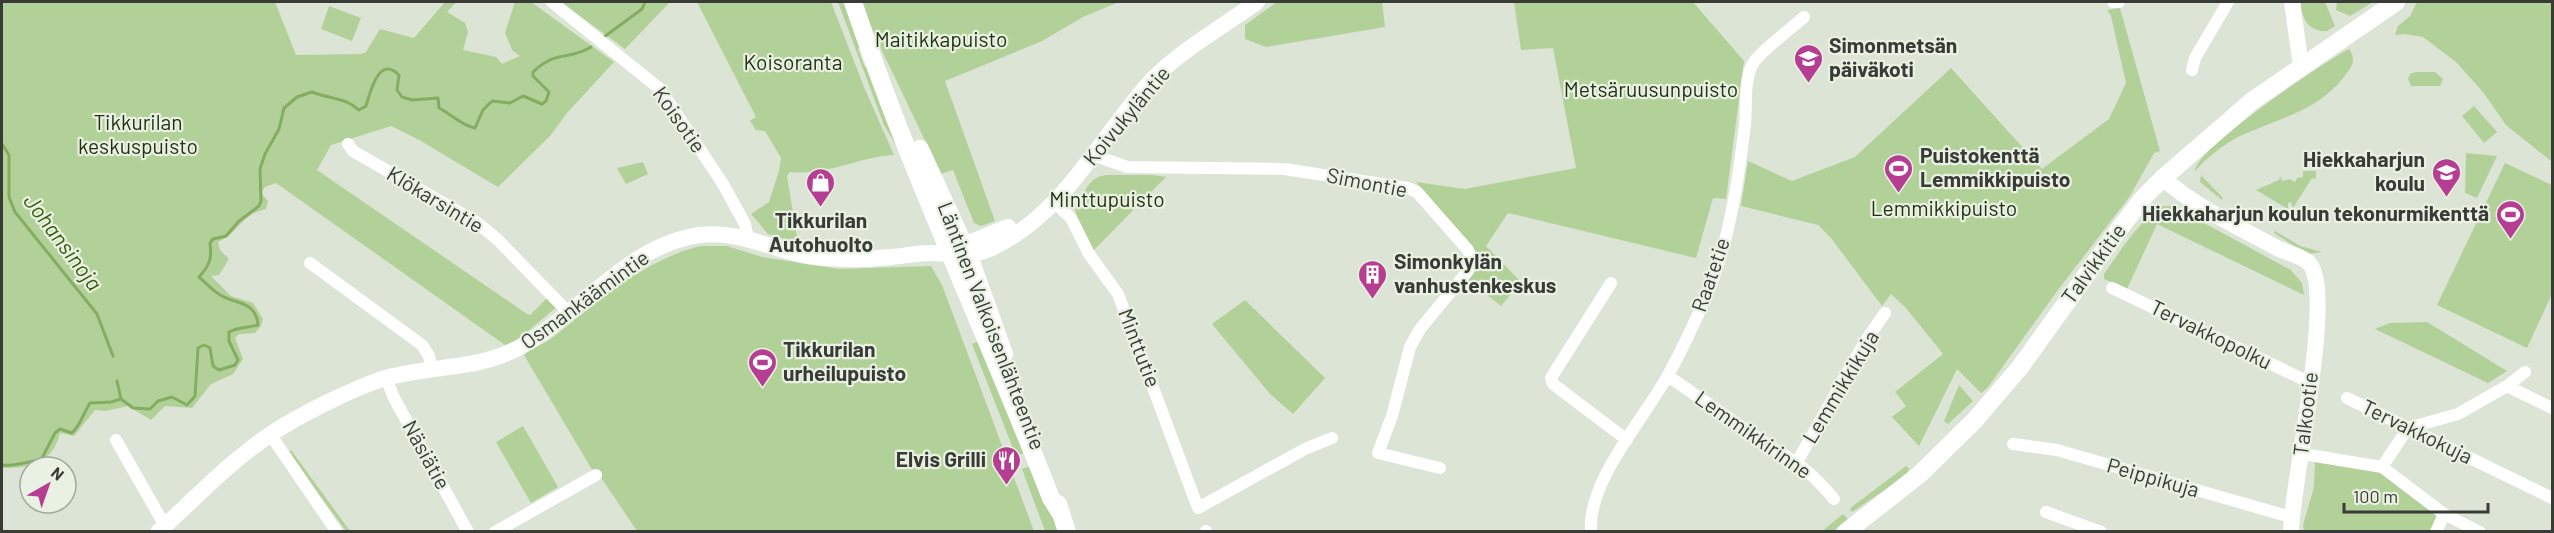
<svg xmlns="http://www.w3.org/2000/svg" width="2554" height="533" viewBox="0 0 2554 533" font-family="Barlow,sans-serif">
	<rect width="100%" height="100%" fill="#dce4d6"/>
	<path fill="#b2d198" d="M2,2H275L296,55L361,54L366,52L380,29L414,38L445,2H456L447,12L465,23L468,32L463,50L496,57L502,64L520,56L512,50L505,33L515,2H531L614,62L567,113L550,136L498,187L421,141L391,126L331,145L317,170L527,314L530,315L549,296L558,306L516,341L505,345L276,183L265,187L261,193L268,201L266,209C240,215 239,233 218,242L220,250L229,259L219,275L211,276L231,296L253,303L263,319L261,326L255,333L239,334L235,338L243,359L233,374L211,384L192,408L165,406L151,420L128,406L106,411L95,410L74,436L60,433C52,464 31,468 2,468Z
		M561,2H670L625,49Z
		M697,2H831L864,87L894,155C859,157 826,176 790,172L787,176L798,243L768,234L751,214L769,202L779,171L781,158L765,131L756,130L750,121L756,117Z
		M838,2H846L862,47L858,49L865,67L869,65L901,154L884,125Z
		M861,2H1119L1083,17L1042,41L945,81L995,221L981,226L974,223L953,170L941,174L874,34Z
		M1277,2H1382L1385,27L1266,47L1245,39V25Z
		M1514,2H1693L1744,61L1726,199L1713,198L1696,258L1508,213L1486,246L1521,282L1501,306L1467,279L1473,272L1479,257L1416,182L1465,189L1576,168L1553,48L1521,50Z
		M2301,2H2325L2335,26L2327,31C2309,32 2301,19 2301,2Z
		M2337,2H2373L2350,16L2336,10Z
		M2417,2H2552V162L2506,125L2483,92L2456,62L2423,37L2404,34L2395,35L2398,26L2410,16Z
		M329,6L361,18L352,41L321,29Z
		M2120,8L2160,151L2154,153L2130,196L2058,290L1988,387L1981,393L1957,369L1919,446L1892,417L1906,406L1895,392L1943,354L1906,308L1891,294L1882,306L1831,238L1818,225L1741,206L1748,161L1792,181L1855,157L1951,68L2042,169L2109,119L2126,83L2111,16L2107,10Z
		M2349,49C2357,61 2352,66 2344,77C2317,112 2276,119 2238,137C2223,145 2206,158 2195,171C2195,149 2324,62 2349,49Z
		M2416,72H2435L2443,79L2440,86H2411L2408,79L2410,74Z
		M2474,106L2497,132L2484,143L2462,116Z
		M2466,153L2497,156L2477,198L2465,193Z
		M643,162L648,174L626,184L617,168Z
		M2505,163L2552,185V294L2527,348L2437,305Z
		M2303,171H2316V179L2312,178L2293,208L2291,202L2288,203V209L2256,190L2279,180L2280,176L2282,181L2290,179L2295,182L2297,178L2303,177Z
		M1108,175H1152L1166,177L1093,251C1081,227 1065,213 1085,190C1092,180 1096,176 1108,175Z
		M2201,175L2223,198L2222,200L2200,182Z
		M2163,206H2172L2180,210L2291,270L2302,283L2304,295L2157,224L2127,289L2104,279V274C2119,253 2141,218 2163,206Z
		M2275,231L2300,246L2322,252L2307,254L2274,233Z
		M701,246H727L762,257L839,269L931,266L942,285L1034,531H637L598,473L591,468L524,355C532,347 543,345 552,338C597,303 644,259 701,246Z
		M1245,300L1325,378L1293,414L1270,394L1212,324Z
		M2427,322L2507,371L2488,383L2375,329L2390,323Z
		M982,340L1027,452L1016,456L972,344Z
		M1959,385L1973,401L1948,424L1944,421Z
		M523,426L558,487L531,503L496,442Z
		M291,450L350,531H346L288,453Z
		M2315,460L2379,469L2439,514L2432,531H2304L2303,525L2314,487Z
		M1034,465L1061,531H1045L1022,469Z
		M1906,466L1909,469L1907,475L1852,512L1850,509L1853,506Z
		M1843,514L1848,519L1833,531L1821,532Z"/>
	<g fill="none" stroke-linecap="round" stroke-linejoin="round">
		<path stroke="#85ad61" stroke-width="3" d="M604,37L642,9L645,2
			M2,144L9,155V197L15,212L97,314L113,356
			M117,381L121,399
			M2,465C11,467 30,461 41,460L55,433L60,429L72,433C81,424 83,414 90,403L111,402L121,399L133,408L150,409L158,401L172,397L187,405L195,396L198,348L204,345L210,348L213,366L219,370L235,365L238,360L229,341V332C238,327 248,328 258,325C256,301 236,304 222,296C214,292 206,283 199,277C210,265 212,258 210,243L213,239L226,236L239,221L259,206L261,201L260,169L265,154L279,129L284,108L297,97L312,92C329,99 345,97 359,110L366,106C370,93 379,54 399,75L397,90L402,97L412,100L438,98L439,108C451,114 462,126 475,128L483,110L492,101L510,103L523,96L542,104L546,101L549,92L533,76V72C557,49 569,61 591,47"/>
		<path stroke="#fff" stroke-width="12" d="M552,2L660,89L723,184L745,224L748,239
			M2113,2H2119
			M2192,70L2195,58L2228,2
			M348,144L353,151L476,222L497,239L568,312
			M1093,155L1127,167L1284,169L1408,188L1417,192L1468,250L1473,261L1468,271L1420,329L1410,347L1392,416L1378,453L1440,468
			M1054,202L1071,218L1089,254L1118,294L1198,508L1305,449L1332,438
			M310,263L422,345L429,356L432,370
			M1611,283L1551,378L1553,384L1627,440
			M2112,288L2311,383
			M1668,376L1778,452C1802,464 1817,479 1834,499
			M386,378L394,398L468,532
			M2507,386L2525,372
			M2347,398L2552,498
			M270,434L337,532
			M116,440L165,526
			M2013,444L2057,450L2291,517
			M2303,454L2382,467L2408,428L2458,414L2507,386L2552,408
			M1797,462L1866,340L1885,313
			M2382,467L2444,514L2480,532
			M2046,512L2101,532
			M1206,531V532
			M495,532L596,475
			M1591,532C1587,481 1644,419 1668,375C1682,350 1694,324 1706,297C1729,244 1738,182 1745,125C1747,107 1743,78 1754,62C1762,50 1792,28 1804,17
			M2436,532L2444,514"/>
		<path stroke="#fff" stroke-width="16" d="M2292,2L2301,66
			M2163,178C2195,207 2237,226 2275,247C2286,253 2298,254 2308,262C2337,288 2291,486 2291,532
			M953,253L964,245L1008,227
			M158,532C195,499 230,461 271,434C299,415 350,390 382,379C427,365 477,371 520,347C581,314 627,245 700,235C737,230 771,249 807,256C835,260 864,260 891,257C904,256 917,253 930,253C951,253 968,258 987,250C1063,218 1100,136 1153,79C1180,51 1225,25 1257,2"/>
		<path stroke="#fff" stroke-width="18" d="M853,2C867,43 882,85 898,126C947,251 1002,373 1051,498L1061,514
			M920,149L969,256L1004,354
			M1058,504L1067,532
			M1846,532L1920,474L1975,420L2021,366L2120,228L2144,197L2163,178L2252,101L2396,2"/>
	</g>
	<defs>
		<symbol id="school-pin" viewBox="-11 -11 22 30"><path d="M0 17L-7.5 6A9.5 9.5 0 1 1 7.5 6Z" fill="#b53d92" stroke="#e9f1e3"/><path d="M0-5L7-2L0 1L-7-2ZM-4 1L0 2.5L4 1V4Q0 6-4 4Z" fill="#fff"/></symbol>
		<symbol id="stadium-pin" viewBox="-11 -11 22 30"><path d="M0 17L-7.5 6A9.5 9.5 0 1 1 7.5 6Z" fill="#b53d92" stroke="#e9f1e3"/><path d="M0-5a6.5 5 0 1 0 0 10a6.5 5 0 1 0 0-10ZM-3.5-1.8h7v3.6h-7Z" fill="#fff"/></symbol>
		<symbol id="shop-pin" viewBox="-11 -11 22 30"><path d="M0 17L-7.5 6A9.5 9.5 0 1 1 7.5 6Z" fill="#b53d92" stroke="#e9f1e3"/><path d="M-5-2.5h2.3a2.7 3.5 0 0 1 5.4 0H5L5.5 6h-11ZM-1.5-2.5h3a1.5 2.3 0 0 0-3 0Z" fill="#fff"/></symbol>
		<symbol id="building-pin" viewBox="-11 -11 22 30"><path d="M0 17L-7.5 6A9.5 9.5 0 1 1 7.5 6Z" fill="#b53d92" stroke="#e9f1e3"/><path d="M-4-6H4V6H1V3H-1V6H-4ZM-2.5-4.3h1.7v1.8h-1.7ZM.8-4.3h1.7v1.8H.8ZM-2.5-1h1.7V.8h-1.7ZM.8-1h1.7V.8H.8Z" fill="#fff"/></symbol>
		<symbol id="restaurant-pin" viewBox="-11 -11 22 30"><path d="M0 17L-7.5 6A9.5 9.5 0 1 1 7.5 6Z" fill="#b53d92" stroke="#e9f1e3"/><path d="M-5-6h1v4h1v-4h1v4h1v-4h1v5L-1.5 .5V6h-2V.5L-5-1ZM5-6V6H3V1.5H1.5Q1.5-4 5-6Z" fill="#fff"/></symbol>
	</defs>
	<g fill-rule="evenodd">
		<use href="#school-pin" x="1792" y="42" width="33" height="45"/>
		<use href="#stadium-pin" x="1882" y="152" width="33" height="45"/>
		<use href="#school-pin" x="2430" y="156" width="33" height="45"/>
		<use href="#shop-pin" x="804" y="166" width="33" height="45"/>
		<use href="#stadium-pin" x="2494" y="198" width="33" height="45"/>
		<use href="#building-pin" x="1356" y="258" width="33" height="45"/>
		<use href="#stadium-pin" x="746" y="346" width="33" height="45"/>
		<use href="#restaurant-pin" x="990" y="444" width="33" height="45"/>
	</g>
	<g text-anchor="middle" stroke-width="4.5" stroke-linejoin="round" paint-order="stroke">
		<g font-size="21" fill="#1f2f0f" stroke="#e9f1e3">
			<text x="941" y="47">Maitikkapuisto</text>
			<text x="793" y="70">Koisoranta</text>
			<text x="1651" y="97">Metsäruusunpuisto</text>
			<text x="138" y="130">Tikkurilan<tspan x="138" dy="24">keskuspuisto</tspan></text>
			<text x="1107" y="207">Minttupuisto</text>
			<text x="1944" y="216">Lemmikkipuisto</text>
		</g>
		<g font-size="21" font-weight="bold" fill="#383b36" stroke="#e9f1e3" text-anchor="start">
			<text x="1829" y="53">Simonmetsän<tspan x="1829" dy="24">päiväkoti</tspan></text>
			<text x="1920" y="163">Puistokenttä<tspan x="1920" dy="24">Lemmikkipuisto</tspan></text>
			<text x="2425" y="167" text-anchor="end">Hiekkaharjun<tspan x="2425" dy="24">koulu</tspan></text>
			<text x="2489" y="221" text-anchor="end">Hiekkaharjun koulun tekonurmikenttä</text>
			<text x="821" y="228" text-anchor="middle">Tikkurilan<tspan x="821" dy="24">Autohuolto</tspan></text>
			<text x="1394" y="269">Simonkylän<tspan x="1394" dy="24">vanhustenkeskus</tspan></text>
			<text x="783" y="357">Tikkurilan<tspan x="783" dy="24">urheilupuisto</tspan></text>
			<text x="986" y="467" text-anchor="end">Elvis Grilli</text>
		</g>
		<g font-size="21" fill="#383b36" stroke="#e9f1e3">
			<text transform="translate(1127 116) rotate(-50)" y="7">Koivukyläntie</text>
			<text transform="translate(679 120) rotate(55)" y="7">Koisotie</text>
			<text transform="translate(1367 183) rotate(11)" y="7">Simontie</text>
			<text transform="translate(435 200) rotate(31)" y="7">Klökarsintie</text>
			<text transform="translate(2094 264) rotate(-54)" y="7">Talvikkitie</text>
			<text transform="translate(1711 275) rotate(-71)" y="7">Raatetie</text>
			<text transform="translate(585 300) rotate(-36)" y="7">Osmankäämintie</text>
			<text transform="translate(991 326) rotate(69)" y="7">Läntinen Valkoisenlähteentie</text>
			<text transform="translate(2211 335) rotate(26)" y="7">Tervakkopolku</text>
			<text transform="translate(1139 348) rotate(69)" y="7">Minttutie</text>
			<text transform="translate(1841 387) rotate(-59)" y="7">Lemmikkikuja</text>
			<text transform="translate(2306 414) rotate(-83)" y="7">Talkootie</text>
			<text transform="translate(2417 432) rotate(26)" y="7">Tervakkokuja</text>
			<text transform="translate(1753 435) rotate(35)" y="7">Lemmikkirinne</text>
			<text transform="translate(426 455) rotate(61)" y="7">Näsiätie</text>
			<text transform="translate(2153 478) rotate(16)" y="7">Peippikuja</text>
		</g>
		<g font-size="22" font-style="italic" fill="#385c07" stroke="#e9f1e3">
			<text transform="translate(63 242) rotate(53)" y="8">Johansinoja</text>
		</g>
	</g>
	<rect width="2554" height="533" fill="none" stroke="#383b36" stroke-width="6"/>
	<g transform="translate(48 485) rotate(40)"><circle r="28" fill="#e9f1e3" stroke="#a2a89e" stroke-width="1.5"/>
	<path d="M0-4.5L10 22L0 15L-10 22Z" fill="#b53d92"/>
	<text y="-9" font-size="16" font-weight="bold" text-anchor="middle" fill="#383b36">N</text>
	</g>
	<path d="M2344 503v9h144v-9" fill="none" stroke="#383b36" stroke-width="3"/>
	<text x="2353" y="503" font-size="18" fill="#383b36" stroke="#e9f1e3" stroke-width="4.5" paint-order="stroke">100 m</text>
</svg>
